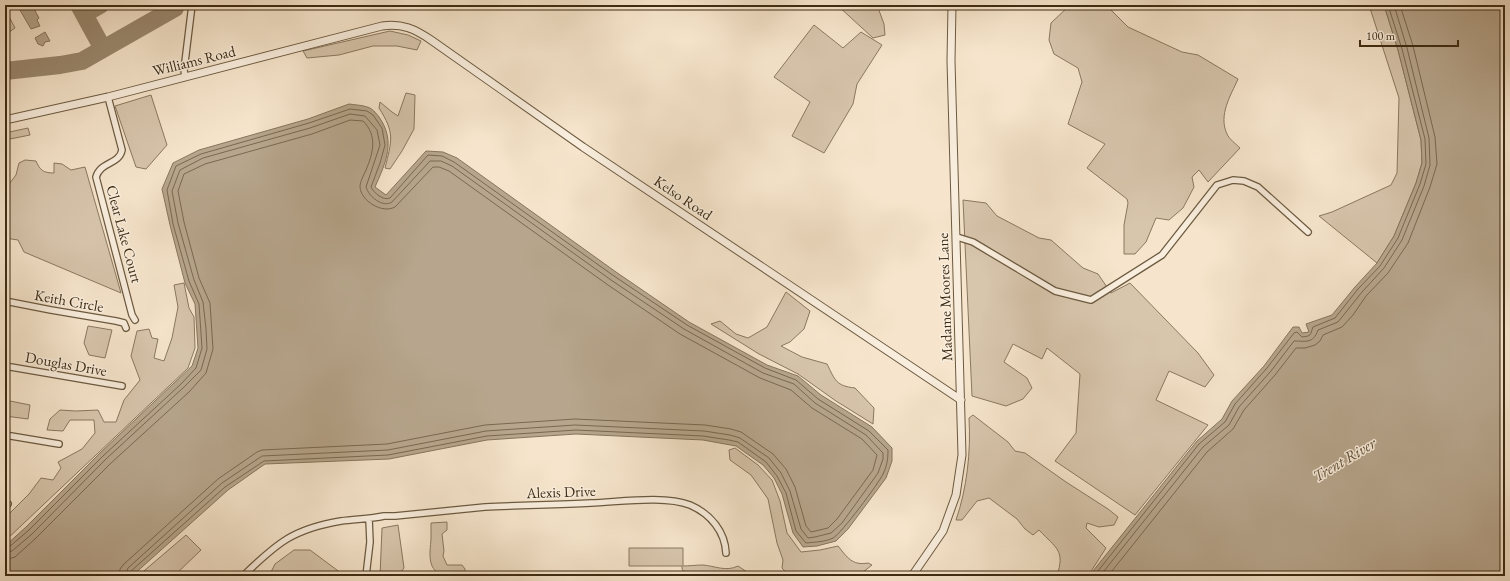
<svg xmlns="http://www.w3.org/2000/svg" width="1510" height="581" viewBox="0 0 1510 581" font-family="'EB Garamond',serif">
	<rect width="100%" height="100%" fill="#f6e5cc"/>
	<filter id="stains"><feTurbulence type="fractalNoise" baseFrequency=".005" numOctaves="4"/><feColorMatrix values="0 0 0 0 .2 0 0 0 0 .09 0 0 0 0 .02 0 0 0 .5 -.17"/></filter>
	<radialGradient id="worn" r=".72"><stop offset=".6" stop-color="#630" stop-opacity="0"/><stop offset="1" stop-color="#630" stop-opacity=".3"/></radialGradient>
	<path fill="#d7c5ac" stroke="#8a785f" d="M837,5H877L884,24L885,35L873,38Z
		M1070,5H1106L1128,27L1182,52L1198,55L1238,79C1231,95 1218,115 1227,134C1229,139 1236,144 1240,148L1208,182L1199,170L1192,177L1194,187L1183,208L1169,220L1156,218L1146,242L1135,254H1124V225L1128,203L1127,199L1087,168L1105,144L1068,124L1082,82L1078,68L1054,54L1049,40L1051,23Z
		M1369,5H1384L1398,50L1421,140L1422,163L1416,183L1394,236L1377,263L1319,216L1332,212L1391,185L1397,173L1399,98Z
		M5,9L15,28L5,35Z
		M814,25L843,48L861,32L882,45L857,84L853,104L824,153L792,136L810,102L774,77Z
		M390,31L408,35L421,41L417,50L397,46H373L339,55L307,58L303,51Z
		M406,93L415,95L414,129L402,151L390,169L385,168C392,140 395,133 379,108L380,102L392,112L398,116Z
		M151,95L167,145L146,169L136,167L115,106Z
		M28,128L30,135L5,140V133Z
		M25,160L36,161C40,170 43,173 54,173V163L62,164L71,170L85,167L121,293L24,252L18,240L5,238V184H9L16,175L19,163Z
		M963,200L986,203L997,216L1039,238L1051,240L1083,268L1098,274L1111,293L1130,283L1198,353L1214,375L1205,387L1169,371L1156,400L1208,425L1135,515L1055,461L1076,433L1080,374L1047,348L1042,359L1013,344L1004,362L1027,378L1032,388L1023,399L1006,406L972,396Z
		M184,283L189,308L194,317L195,348L188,368L5,541V518L29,494L41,478L53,480L61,468L58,462L82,449L95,433L94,420H70L63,431L47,430L50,419L60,410L76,411L98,410L104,422H116L124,400L140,380L131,356L137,331L149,329L152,338L158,339L154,358L164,361L172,338L178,307L174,285Z
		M786,292L810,311L804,329L790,342L781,346L802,357L827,364C835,380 836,386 855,388L874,408L873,424L836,401L798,374L759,354L711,324L720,321L736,334L748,338L767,327Z
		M88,326L112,330L105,358L89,355L84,343Z
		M5,400L30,405L28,419L5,416Z
		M973,415L1008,442L1015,451L1025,453L1066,482L1108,509L1118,517L1114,525L1099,527L1087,523L1086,528L1106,548L1088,576H1057C1065,550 1057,549 1039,530L1033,535L1025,529L1017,519L989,498L977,501L962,520H956C967,488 971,452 969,418Z
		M735,448L758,465L772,480L780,501L787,533L801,552L820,550L838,546C847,557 852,566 868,563L872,565L858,576H789L782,568L783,560L777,543L768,499L751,475L730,460L729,450Z
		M447,522V530L442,534L444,551L443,556L447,565H462L465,569V576C459,576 452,577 446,576C426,572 430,553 431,539C431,534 431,528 431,523Z
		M398,525L404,568L398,576H380L382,528Z
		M186,535L201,550L174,576H138Z
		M629,548H683V566C689,566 696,565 703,565C715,566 726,572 738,566L753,576H685V573L682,569V566H629Z
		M294,550H310L345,576H308L299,573L294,576H269L275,564Z"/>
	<path fill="#b7a68d" stroke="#87755c" d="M17,5H32L39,18L37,20L40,26L31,29Z
		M1384,5H1505V576H1089L1197,441L1222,419L1232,401L1264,366L1293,327H1299L1302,333L1309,332L1306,324L1332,315L1355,287L1377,263L1394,236L1416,183L1422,163L1421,140L1398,50Z
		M45,32L50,41L45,42L43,46L38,44L35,38Z
		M349,104C355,105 362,105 367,107C372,108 376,113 379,117C396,141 386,162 375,187L386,195L426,151L443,152L457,158L616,272L689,322L767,365L798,376L821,395L872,427L892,448V461L886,478L848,529L836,541L817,546L803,547L793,533L782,494L774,478L763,465L736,446L703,440L576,434L487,440L389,459L265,464L228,490L132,576H5V546L26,527L100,453L192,366L198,348L195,304L185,283L170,225L162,189L173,163L199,150L308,119Z"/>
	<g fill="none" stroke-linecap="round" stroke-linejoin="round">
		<path stroke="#7a6850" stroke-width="1" d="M5,548L9,547L29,530L103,456L181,384L196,368L202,348L199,304L189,281L173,224L167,190L176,166L201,154L309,123L350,109L367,111L373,115L382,128L385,145L380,163L371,187C374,193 383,201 390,198L428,155L442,156L454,162L614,276L687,325L765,368L796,380L818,399L869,431L888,450C888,459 887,466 883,474C879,483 841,534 833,538C825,542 815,542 806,543L796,531L786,493L777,476L766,462L738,442L729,440L703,436L576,430L487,436L388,455L264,461L225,487L131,571L130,576
			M5,553L12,551L32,534L106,459L184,387L201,370L207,349L206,329L203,302L194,280L178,223L172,191L180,170L203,158L310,128L350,114L365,116L377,130L380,145L366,187C369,197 383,208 392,202L430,161H441L452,166L611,280L684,329L763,373L794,384L815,403L866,435L883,453V459L878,473L842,523L831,533L815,537L808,538L801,529L790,491L781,473L769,458L740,438L730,435L704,431L575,425L486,431L388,450L262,456L222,483L128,568L125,576
			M5,560L15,557L36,538L110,464L189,392L206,373L213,349L210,303L199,278L184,222L178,191L184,174L205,164L312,134L350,120L363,121C378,136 373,153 366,170C364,175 360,181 360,187C361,201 382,214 395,207L433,167H439L449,171L608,285L680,334L760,378L791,390L812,408L862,439L877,455L873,470L837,519L828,528L811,532L806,526L795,487L786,469L773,454L741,432L731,429L705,425L575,419L485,425L387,444L262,450L257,452L218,479L124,564L120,569L119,576
			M1094,576L1199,444L1225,422L1235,404L1267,368L1294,333L1297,332L1302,337C1312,336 1310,335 1313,327L1335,318L1358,289L1380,266L1398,238L1420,184L1426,164L1425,139L1402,49L1388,5
			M1100,576L1203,447L1229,425L1239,407L1271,371L1294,341C1306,341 1313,344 1318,330L1338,322L1362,292L1384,268L1402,240L1424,186L1430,165L1429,138L1407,48L1394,5
			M1108,576L1207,452L1233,429L1244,410L1275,375L1296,348H1305L1315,345L1320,341L1323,335L1342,327L1353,315L1366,296L1388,273L1408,243L1430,187L1437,164L1435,137L1413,46L1400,5"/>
		<path stroke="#9a886f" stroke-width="18" d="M79,5L103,49L175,8
			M84,14L100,5
			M5,71L60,65L82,61L103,49"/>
		<defs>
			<path id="minor" d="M185,77L184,70L192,5
				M108,97L122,150C119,165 101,161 96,177L132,315L135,320
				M957,237L973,242L1055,291L1091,300L1162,255L1217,185L1233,180L1244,181L1258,187L1308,232
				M5,301L51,310L116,321L124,323L126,328
				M5,366L122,386
				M5,435L59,444
				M5,503L8,504
				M243,576C277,543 293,529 341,521C355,519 370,519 384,516H395C425,513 455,510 485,507C520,505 556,505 591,503C619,502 665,495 690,505C711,514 725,532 726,553
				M366,576L370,542L369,519"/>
			<path id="tertiary" d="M5,120L108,97L382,26C402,23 415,29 431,40L583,147L961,400
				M912,576L943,531L956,495L962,455L951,61L952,5"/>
		</defs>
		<use href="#minor" stroke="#6c5a40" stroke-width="8"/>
		<use href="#tertiary" stroke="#6c5a40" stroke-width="9"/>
		<use href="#minor" stroke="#f9eede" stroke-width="5.5"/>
		<use href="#tertiary" stroke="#f9eede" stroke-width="7"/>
	</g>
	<g text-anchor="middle" stroke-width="3" stroke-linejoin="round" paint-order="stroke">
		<g font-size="15" fill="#3e2b12" stroke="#f9eede">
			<text transform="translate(194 61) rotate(-14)" y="5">Williams Road</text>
			<text transform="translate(683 198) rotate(34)" y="5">Kelso Road</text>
			<text transform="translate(124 234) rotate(75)" y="5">Clear Lake Court</text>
			<text transform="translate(945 297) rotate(-92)" y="5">Madame Moores Lane</text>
			<text transform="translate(69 301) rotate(10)" y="5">Keith Circle</text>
			<text transform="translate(66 364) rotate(10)" y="5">Douglas Drive</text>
			<text transform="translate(561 492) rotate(-2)" y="5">Alexis Drive</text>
		</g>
		<g font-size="16" font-style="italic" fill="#625037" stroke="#f9eede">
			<text transform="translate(1344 459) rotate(-31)" y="6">Trent River</text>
		</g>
	</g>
	<rect width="1510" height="581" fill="none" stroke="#f6e5cc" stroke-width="20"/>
	<rect x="6" y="6" width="1498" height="569" fill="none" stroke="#3e2b12" stroke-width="2"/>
	<rect x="10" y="10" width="1490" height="561" fill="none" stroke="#3e2b12"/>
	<path d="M1360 40v6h98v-6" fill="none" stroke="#3e2b12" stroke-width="2"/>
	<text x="1366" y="40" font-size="12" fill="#3e2b12" stroke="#f9eede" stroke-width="3" paint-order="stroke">100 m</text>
	<rect width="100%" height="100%" filter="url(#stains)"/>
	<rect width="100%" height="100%" fill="url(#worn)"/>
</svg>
